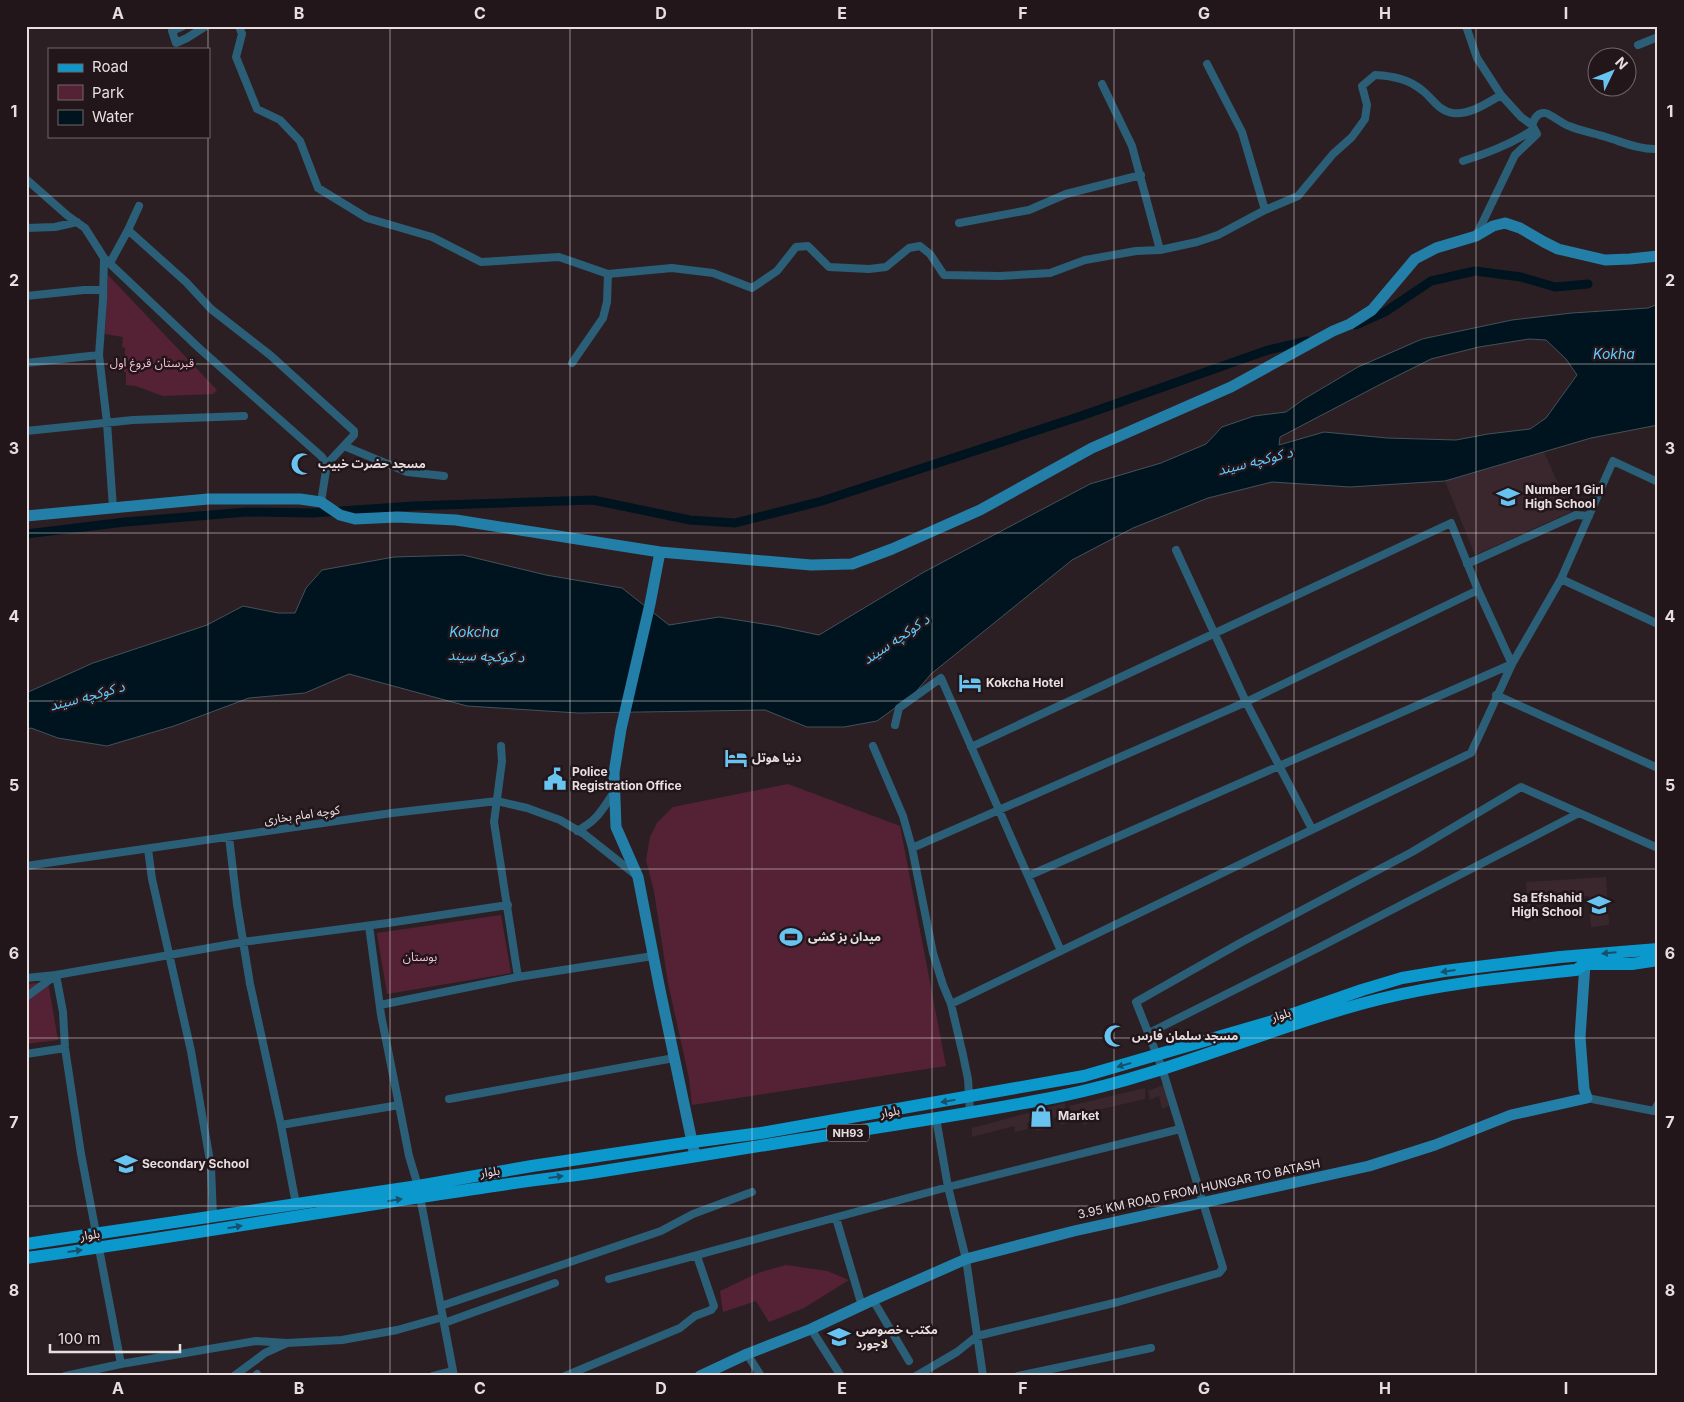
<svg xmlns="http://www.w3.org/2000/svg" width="1684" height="1402" viewBox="0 0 1684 1402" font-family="Inter,'Noto Sans Arabic',sans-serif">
	<rect width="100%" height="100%" fill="#2c1f23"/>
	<path fill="#3a272d" d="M1544,452L1571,512L1475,555L1445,481Z
		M1606,877L1609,925L1591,927L1589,896L1545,899V911L1528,912L1526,882Z
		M1165,1084L1169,1106L1162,1109L1159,1096L1150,1100L1148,1091Z
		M1145,1088V1099L1089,1112V1123L1083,1125L1082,1112L1077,1113V1119L1070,1120L1069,1106Z
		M1065,1103L1066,1123L1061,1125L1060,1116L1051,1119V1127L1036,1131L1035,1121L1027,1123L1028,1129L1015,1132L1014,1126L972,1137V1128Z"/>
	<path fill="#552235" d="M108,275L217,390L213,394L163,396L136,386L126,385V372H124L125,348L122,347L123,337L105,334Z
		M788,784L900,826L946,1066L692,1105L689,1078L668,983L654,891L646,860L650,837L657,823L673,807Z
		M501,915L511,973L387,994L377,933Z
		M48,982L58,1040L26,1044V984Z
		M786,1265L827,1271L849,1280L804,1308L769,1322L756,1301L723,1312L720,1291L758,1273Z"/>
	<path fill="#00141f" stroke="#455159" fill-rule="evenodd" d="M1658,304V425L1591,438L1445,481L1350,487L1272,482L1208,498L1133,528L1072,560L931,674L914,694L877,721L844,727H807L765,710L578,713L467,706L349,674L305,693L249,698L174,726L107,746L58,738L31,728L26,730V693L93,663L207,625L243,606L278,613H295L306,588L322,570L394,557L463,555L546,575L622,588L669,625L719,617L776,626L819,635L924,572L1090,484L1161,463L1206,444L1222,427L1254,416L1286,412L1304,399L1358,367L1422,339L1512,320L1572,313L1648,308ZM1529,339L1546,340L1566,359L1577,375L1546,418L1530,429L1488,434L1456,440L1387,438L1324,432L1279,445L1280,437L1379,385L1431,359L1479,347Z"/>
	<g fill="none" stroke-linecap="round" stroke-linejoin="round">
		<path stroke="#00141f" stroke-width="9" d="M1356,325L1385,312L1431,281L1475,271L1521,277L1555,287L1588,284
			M26,534L125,522L247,512L312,513L413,506L593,500L690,520L735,523L822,501L1081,416L1268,350L1307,341"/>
		<path stroke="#2b5f78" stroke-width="8" d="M183,26L172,31L176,43L187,38L206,26
			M239,26L242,34L236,57L257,109L280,120L300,141L318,188L367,218L432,237L481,262L559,257L608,274L672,268L713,273L752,288L777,271L796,247L808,246L829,267L869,269L886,267L909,248L920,246L930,254L944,275L1000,276L1050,273L1085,260L1136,251L1160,250L1197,242L1218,235L1265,210L1298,196L1333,154L1352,137L1365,119L1367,105L1362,86L1375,75C1393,76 1409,79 1423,91C1433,99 1439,111 1453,113C1470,115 1487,103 1501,95L1521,117L1532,125
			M1466,26L1477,58L1501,95
			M1638,45L1658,37
			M1207,64L1242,132L1265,210
			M1102,84L1132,146L1160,250
			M1463,161C1488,153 1512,144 1534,129
			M26,179L68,216L85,228L104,258L103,300L99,355L107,423L113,508
			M959,223L1029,210L1066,194L1141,175
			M26,228L55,227L77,222
			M128,230L186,282L211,309L270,355L354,431V435L327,464L321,502
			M1476,236L1515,155L1537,134L1532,125C1534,119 1538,112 1545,113C1549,113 1563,124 1569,126C1581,131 1593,133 1606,137C1623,142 1639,150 1658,149
			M104,258L200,349L321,456L327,464
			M110,263L128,230L139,206
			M26,296L84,290H103
			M26,363L99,355
			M572,363L603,318L607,302L608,274
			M26,431L133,420L244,416
			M344,446L407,472L444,476
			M1176,550L1246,702L1312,829
			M1467,564L1576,515L1589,516
			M1561,579L1658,624
			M1496,695L1658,768
			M895,725L899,708L941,678L1061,951
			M501,746L502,761L494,822L518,977
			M873,746L903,816L912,848L933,953L943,985L951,1004L963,1055L968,1079L970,1112
			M971,747L1451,523L1478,590
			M577,831C598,820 602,810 614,792
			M229,837L237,904L250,984L281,1125L296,1204
			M912,848L1246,702L1478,590L1512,664L1028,876
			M148,849L152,879L191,1051L211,1167L213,1217
			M26,866L392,813L497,801L527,808L560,820L584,834L636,875
			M369,926L381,1015L399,1105
			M26,978L56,975L243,942L388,923L508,905
			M26,997L56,975L63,1012L65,1048L81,1154L121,1364
			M951,1004L1471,753L1512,664L1561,579L1613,461L1658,482
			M380,1005L518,977L653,956
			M1149,1033L1318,948L1579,813
			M26,1054L65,1048
			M1587,1098L1654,1111L1658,1104
			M449,1099L674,1058
			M936,1118L948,1187L966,1259L983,1376
			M281,1125L399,1105L409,1156L418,1186L454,1376
			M836,1218L862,1306
			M609,1279L948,1187L1180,1129
			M873,1300L909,1361
			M441,1306L661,1231L693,1214L752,1192
			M444,1323L555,1283
			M811,1329L841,1376
			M747,1354L761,1376
			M257,1374L258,1376
			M65,1376L121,1364L256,1341L287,1343
			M234,1376L265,1353L287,1343L342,1340L397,1330L443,1317
			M433,1376L453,1371
			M565,1376L680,1328L695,1316L711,1310L714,1306L697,1256
			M916,1376L957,1352L977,1336L1118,1302L1219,1273L1223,1268L1162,1068L1136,1002L1240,943L1412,852L1521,787L1658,848
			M1018,1376L1151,1348"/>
		<path stroke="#237fa8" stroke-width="11" d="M26,516L208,499H300L321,502L340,515L355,519L397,517L456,520L660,552L811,565L852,564L892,549L980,510L1092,448L1231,387L1333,331L1350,324L1372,310L1415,259L1436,248L1476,236L1493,226L1505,223L1520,228L1544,242L1558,249L1605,260L1630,259L1658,256
			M660,552L650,604L621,729L614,773L616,827L638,877L659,985L695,1156
			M700,1376L747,1354L811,1329L873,1300L966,1259L1074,1231L1369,1166L1435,1145L1511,1115L1587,1098L1584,1089L1580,1037L1585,964"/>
		<path stroke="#0b98cd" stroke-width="12" d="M26,1244L418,1186L532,1166L692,1142L761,1133L1084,1076L1273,1021L1362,990L1402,978L1444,971L1560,957L1658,949
			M26,1258C178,1237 329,1210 481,1188C518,1182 555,1178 591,1173C662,1162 732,1150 803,1139C889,1126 976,1113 1061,1096C1170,1074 1272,1026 1380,999C1444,983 1510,977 1576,970L1585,964H1632L1658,960"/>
	</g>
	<defs><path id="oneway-solid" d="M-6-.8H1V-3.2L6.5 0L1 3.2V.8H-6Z" transform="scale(1.25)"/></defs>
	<g fill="#18506b">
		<use href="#oneway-solid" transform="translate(1609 953) rotate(175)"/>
		<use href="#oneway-solid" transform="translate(1448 971) rotate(172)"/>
		<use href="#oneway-solid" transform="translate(1124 1065) rotate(164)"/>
		<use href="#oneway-solid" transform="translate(948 1101) rotate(170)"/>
		<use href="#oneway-solid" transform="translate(556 1177) rotate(-8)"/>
		<use href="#oneway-solid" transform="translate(395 1200) rotate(-9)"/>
		<use href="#oneway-solid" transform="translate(235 1227) rotate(-10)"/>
		<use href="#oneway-solid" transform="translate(75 1251) rotate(-8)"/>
	</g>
	<path fill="none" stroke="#e7dee0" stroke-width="1" stroke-opacity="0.55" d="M208,26V49M390,26V1376M570,26V1376M752,26V1376M932,26V1376M1114,26V1376M1294,26V1376M1476,26V1376M208,136V1376M26,196H1658M26,364H1658M26,533H1658M26,701H1658M26,869H1658M26,1038H1658M26,1206H1658"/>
	<defs>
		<symbol id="mosque-bare" viewBox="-9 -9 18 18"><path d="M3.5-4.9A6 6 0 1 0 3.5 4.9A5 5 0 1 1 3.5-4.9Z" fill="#69c3f1" stroke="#22161a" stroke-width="2.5" paint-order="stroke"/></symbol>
		<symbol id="school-bare" viewBox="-9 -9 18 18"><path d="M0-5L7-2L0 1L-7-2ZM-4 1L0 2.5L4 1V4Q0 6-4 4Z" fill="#69c3f1" stroke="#22161a" stroke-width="2.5" paint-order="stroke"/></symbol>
		<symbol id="hotel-bare" viewBox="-9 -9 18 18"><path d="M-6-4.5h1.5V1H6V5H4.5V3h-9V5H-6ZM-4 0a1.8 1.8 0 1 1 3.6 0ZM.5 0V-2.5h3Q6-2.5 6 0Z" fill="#69c3f1" stroke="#22161a" stroke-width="2.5" paint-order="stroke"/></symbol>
		<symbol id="civic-bare" viewBox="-9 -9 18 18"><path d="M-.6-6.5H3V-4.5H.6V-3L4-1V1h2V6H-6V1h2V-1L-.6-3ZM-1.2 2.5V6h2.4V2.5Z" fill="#69c3f1" stroke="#22161a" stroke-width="2.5" paint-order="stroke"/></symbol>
		<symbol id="stadium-bare" viewBox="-9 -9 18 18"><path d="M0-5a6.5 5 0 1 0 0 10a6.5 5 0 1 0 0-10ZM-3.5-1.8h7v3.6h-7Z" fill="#69c3f1" stroke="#22161a" stroke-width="2.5" paint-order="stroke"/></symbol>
		<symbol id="shop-bare" viewBox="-9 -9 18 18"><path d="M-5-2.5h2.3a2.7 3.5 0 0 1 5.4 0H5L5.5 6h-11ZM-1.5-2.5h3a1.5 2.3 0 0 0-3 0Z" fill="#69c3f1" stroke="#22161a" stroke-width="2.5" paint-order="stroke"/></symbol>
	</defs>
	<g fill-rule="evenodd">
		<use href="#mosque-bare" x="286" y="448" width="32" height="32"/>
		<use href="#school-bare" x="1492" y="481" width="32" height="32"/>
		<use href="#hotel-bare" x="954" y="667" width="32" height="32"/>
		<use href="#hotel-bare" x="720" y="742" width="32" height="32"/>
		<use href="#civic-bare" x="539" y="763" width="32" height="32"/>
		<use href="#school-bare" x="1583" y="889" width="32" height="32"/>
		<use href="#stadium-bare" x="775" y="921" width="32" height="32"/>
		<use href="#mosque-bare" x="1099" y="1020" width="32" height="32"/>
		<use href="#shop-bare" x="1025" y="1100" width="32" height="32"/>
		<use href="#school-bare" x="110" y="1148" width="32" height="32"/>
		<use href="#school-bare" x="823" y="1321" width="32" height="32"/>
	</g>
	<g text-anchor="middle" stroke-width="5" stroke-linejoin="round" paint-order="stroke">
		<rect fill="#22161a" stroke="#aca2a5" stroke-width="1" x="827" y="1124.5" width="42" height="17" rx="4"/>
		<g font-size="11" font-weight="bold" fill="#e7dee0">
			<text x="848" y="1137">NH93</text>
		</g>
		<g font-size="12" fill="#fbbfd2" stroke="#22161a">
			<text x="152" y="367">قبرستان قروغ اول</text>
			<text x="420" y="961">بوستان</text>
		</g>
		<g font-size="12" font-weight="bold" fill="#e7dee0" stroke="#22161a" text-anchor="start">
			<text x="318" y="468">مسجد حضرت خبیب</text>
			<text x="1525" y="494">Number 1 Girl<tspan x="1525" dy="14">High School</tspan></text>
			<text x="986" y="687">Kokcha Hotel</text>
			<text x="752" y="762">دنیا هوتل</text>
			<text x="572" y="776">Police<tspan x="572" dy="14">Registration Office</tspan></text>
			<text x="1582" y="902" text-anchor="end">Sa Efshahid<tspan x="1582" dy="14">High School</tspan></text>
			<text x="808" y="941">میدان بز کشی</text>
			<text x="1132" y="1040">مسجد سلمان فارس</text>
			<text x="1058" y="1120">Market</text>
			<text x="142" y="1168">Secondary School</text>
			<text x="856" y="1334">مکتب خصوصی<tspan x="856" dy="14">لاجورد</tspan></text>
		</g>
		<g font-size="12" fill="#e7dee0" stroke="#22161a">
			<text transform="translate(302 815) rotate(-8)" y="4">کوچه امام بخاری</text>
			<text transform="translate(1281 1015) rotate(-17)" y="4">بلوار</text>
			<text transform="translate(890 1112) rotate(-11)" y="4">بلوار</text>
			<text transform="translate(490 1172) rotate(-8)" y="4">بلوار</text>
			<text transform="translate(1199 1189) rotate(-12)" y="4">3.95 KM ROAD FROM HUNGAR TO BATASH</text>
			<text transform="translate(90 1235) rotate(-9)" y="4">بلوار</text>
		</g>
		<g font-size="14" font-style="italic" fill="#61cbff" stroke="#22161a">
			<text x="1614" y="359">Kokha</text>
			<text transform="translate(1255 461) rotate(-14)" y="5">د کوکچه سیند</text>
			<text x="474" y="637">Kokcha</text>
			<text transform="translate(896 639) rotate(-34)" y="5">د کوکچه سیند</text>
			<text transform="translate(486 656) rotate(2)" y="5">د کوکچه سیند</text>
			<text transform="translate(87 696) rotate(-15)" y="5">د کوکچه سیند</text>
		</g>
	</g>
	<rect width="1684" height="1402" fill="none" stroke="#22161a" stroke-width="55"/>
	<rect x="48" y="48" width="162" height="90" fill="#22161a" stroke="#716669"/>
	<rect x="58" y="64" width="25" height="8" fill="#0b98cd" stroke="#716669"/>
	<text x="92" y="72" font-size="15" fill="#e7dee0">Road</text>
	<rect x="58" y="85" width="25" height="15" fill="#552235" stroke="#716669"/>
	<text x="92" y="98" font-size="15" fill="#e7dee0">Park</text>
	<rect x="58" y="110" width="25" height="15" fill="#00141f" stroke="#716669"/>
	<text x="92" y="122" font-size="15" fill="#e7dee0">Water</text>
	<g transform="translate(1612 72) rotate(47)"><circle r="24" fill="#22161a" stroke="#716669"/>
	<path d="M0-4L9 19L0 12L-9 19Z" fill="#69c3f1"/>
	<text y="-8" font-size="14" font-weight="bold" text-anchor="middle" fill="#e7dee0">N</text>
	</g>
	<path d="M50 1344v8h130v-8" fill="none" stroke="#e7dee0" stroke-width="2.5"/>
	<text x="58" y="1344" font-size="15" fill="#e7dee0" stroke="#22161a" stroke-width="4" paint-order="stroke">100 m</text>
	<rect x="28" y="28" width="1628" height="1346" fill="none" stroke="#e7dee0" stroke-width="2"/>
	<g font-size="16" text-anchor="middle" font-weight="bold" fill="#e7dee0">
		<text x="118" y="19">A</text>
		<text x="299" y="19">B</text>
		<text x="480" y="19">C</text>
		<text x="661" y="19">D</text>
		<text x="842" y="19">E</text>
		<text x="1023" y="19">F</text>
		<text x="1204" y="19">G</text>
		<text x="1385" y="19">H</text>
		<text x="1566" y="19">I</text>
		<text x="14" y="117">1</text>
		<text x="1670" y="117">1</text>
		<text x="14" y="286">2</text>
		<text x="1670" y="286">2</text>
		<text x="14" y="454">3</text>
		<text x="1670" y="454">3</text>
		<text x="14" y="622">4</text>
		<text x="1670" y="622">4</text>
		<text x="14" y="791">5</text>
		<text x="1670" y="791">5</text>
		<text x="14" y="959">6</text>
		<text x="1670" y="959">6</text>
		<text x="14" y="1128">7</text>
		<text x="1670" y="1128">7</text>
		<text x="14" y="1296">8</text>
		<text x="1670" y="1296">8</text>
		<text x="118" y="1394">A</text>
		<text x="299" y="1394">B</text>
		<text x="480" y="1394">C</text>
		<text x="661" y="1394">D</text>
		<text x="842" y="1394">E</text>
		<text x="1023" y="1394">F</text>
		<text x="1204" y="1394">G</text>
		<text x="1385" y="1394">H</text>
		<text x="1566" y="1394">I</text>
	</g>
</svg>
